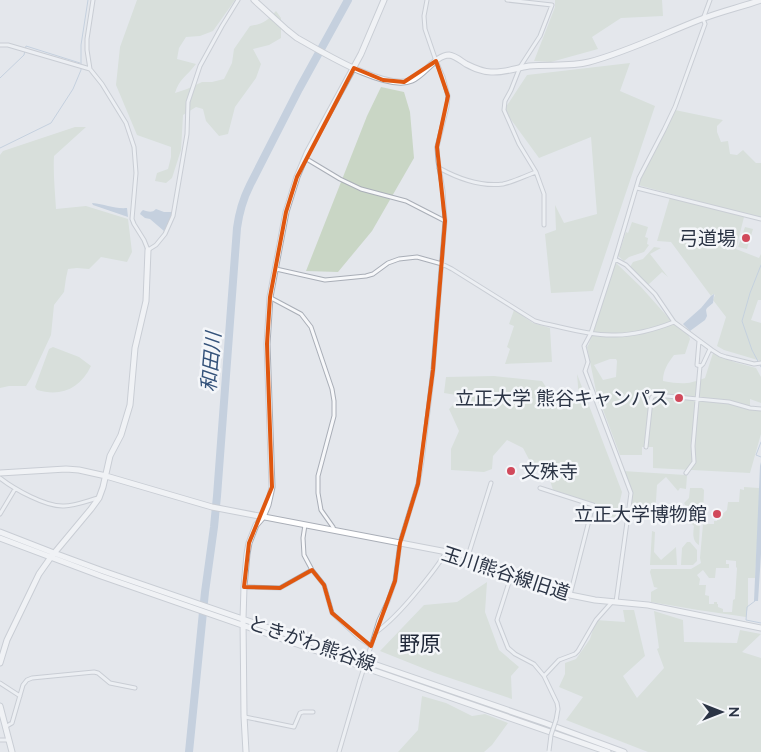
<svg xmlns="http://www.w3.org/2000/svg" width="761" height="752" viewBox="0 0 761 752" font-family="Mulish,'Noto Sans JP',sans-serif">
	<rect width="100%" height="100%" fill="#e4e7ec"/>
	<path fill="#c9d6c5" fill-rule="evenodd" d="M137,0H235L213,31L200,36L186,37L179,48L177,59L196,64C187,76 179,79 175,93L187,89L202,82H212L224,79L232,63L234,49L250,26C263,24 267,21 276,11L281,18V38L269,45L253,49L261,64L256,78L235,107L228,134L219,136L206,121L203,109L196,107L183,115L181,150L172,178L166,183L155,181L157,173L168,169L171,157V147L137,135L116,85L120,47Z
		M555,0H662L663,16L621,18L592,37L598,49L551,62L534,61L555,7Z
		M630,63L620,91L655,106L593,291L551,293L545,234L556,230L555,205L564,223L597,214L591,137L539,158L504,110L527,75Z
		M381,87L404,92L410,112L414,158L372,231L338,272L306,271L367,116Z
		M675,110L723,120L717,126V132L721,142L728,141L730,154L737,155L743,150L756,163H761V218L638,185L640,178Z
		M75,127H86L54,156C53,173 55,191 56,209L86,206L128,219L132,252L127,262L101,257L89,269L77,268L68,269L66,278L64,292L54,305L51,335L31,378L26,386H9L0,388V155L3,151Z
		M670,197L744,217L736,249L759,258L761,254V300H758L751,320L761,323V361L724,350L717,346L726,317L713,300L715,295L713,294L711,296L671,242L657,241Z
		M632,222L648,227L645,237L648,238L647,244L649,245L644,252L629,257L624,261L618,256L626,232L628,233Z
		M745,227L753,229L747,249L738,247Z
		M654,247L661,248L650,254L668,277L662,272L648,285L630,267L633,262L643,259Z
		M614,261L641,287L674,324L682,329L689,336L690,339L685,354L674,355C668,363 663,370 663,381C681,384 687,385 705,378L713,353L734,362L756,368L761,377V403L750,399V406L761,409V434L750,473L653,468V447H647L652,403L655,397L650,393L644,447H642V455H620L596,391L587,347L589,344ZM610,359H616L617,361L616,377L603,380L594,365Z
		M514,310L533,323L550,328L552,362L505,364L510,349L507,347L514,326L509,324Z
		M53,347L79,357L91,366C80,389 61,397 37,390L35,387L49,349Z
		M577,374L622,492L616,518L601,513L597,504L553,490L545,464L534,469L523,448L507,440L493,456L492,469L484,472L451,470V449L459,431L449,409L462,396L444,393L446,377L494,376L542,381L560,408L579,398Z
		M623,471L685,475L687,476L686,489L680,488L678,491L666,477L657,485L655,517L630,516L632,495Z
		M744,487L759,488L760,492L755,578H748V606L746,617L698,610L651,602V592L658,588L654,587L650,572L651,569H691L701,563L700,558L703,524H714V521H717L718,518L727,510L728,502H739L740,489L744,490ZM726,560L736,561V567L737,568L735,599L733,600L732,612H723V609L718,607V604H717V602H714V604H709V596L705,595L706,585H699L700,579L697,575L703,570L709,578H715L716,568H729V564H726Z
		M690,488H702L704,490L703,517L700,521L699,545C692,541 693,533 694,526L687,519L694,513L692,508L688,509L684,503L689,498Z
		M652,531L655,532L654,552L661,560L676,547L677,565H650Z
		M687,542H690L697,550V561L693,565H681L682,548Z
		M487,582L485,612L499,650L519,667L511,676L512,699L435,673L380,651L424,605L457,602Z
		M623,610H634L645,656L623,676L637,698L664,668L657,649L659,648L654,611L683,620L684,642L737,643L740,630L761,634L742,652L761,658V752H648L566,720L583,697L559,687L565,674V663L576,659L590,639L596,620L625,622Z
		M422,696L446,703L472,716L485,714L508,723L492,745L484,752H398L418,730Z"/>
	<path fill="#9fb4cc" d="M92,203C105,204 114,209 127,208L128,217L93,205Z
		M156,209L164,212H172L169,221L164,231L150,219L145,218L140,214L141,212L143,210C149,212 152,213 156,209Z
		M714,294L713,303L707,308L706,310L707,316L705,320L690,331L683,324L701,308L711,296Z
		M761,462V554L758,601H754L760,466Z"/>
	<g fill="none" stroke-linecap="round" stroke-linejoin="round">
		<path stroke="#9fb4cc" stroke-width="1" d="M0,78L24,55L26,46L80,63
			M0,148L51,123L73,89L81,70V45L88,0
			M761,265L750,293L742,321L752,350L761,367
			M761,442L756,455L761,457
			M755,601L747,607L746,620L761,623"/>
		<path stroke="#9fb4cc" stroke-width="8" d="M189,752L205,592L214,527L217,496L237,228C239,213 243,199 250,185L299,89L348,0"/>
		<defs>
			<path id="street" d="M93,0L87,39V50L90,69L102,84L126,123L134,147L136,173L132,219L134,224L144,240L148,250L156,245L165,234L173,216L187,134L188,102L200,66L222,26L238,0
				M507,0L552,5L540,36L520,67L511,90L505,101L504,110L519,144L536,172L544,194V225
				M0,45H8L90,69
				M305,158L340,179L361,189L406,201L445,221
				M439,168C459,179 480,187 503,184C513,182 525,176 536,172
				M637,188L761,219
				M615,259L626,265L655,294L674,322L712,350L720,355L726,357L754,364L761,363
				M276,269L325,280L366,276L373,274L388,263L399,259L417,257L442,264L452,269L535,321L542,323C566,328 592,336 616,335C636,335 656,329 674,322
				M271,298L301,314L311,327L332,389L334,401V416L318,476V493L321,510L333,527L334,530
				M699,341L697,365L701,366L703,364L710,349
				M646,447L651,400L652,397L656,395L729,402L750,408L761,409
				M686,473L694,462L693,446L700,366
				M0,478C14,489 46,507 64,506C75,506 87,501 98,498
				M540,488L593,505L570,595
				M0,514L15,489
				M305,525L303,538L304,555L312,570L324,585L332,613L359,638L371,646L379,620L388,601L395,581L400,543L418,484L422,461L433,370L445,221L443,191L438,161L437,147L447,107L448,96L443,77L436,61L425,29L424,16L427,0
				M468,556L491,483
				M512,573L497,620L508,648L515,654L534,664L544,676L557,703L558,709L556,720
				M244,587L280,588L312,570
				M616,602L631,493L585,371L588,362L584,346L591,333L615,259L639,178L664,130L675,107L705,24L703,19L710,0
				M375,633C392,621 405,606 418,590C428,578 438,566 446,552
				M544,676L559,660L575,654L578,651L596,620L612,602
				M0,683L20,696
				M245,717L294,727L300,713L303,712H313
				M5,727L12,723L23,685L27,680L32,678L94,672L98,673L110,683L135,688
				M0,740H8
				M339,752L360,680"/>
			<path id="secondary" d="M254,0L287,30L297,38C321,51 386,92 412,80C424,75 436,55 449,55C456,56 461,61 466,64C474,68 482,72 491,72C504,73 516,68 529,66C549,64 570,67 589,62C627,52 663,34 699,20C719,12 741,7 761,0
				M0,473L66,469L79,470L106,476L212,507L468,556L489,563L550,589L570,595L595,600L648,605L761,628
				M0,532L54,553L103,571L545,723L624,752
				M0,538L101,576L608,752
				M0,663L7,640L39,574L51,557L91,509L99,498L103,487L110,456L121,435L130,405L135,348L146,301L148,250
				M0,706L12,752
				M246,752L244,716L243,619L244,587L247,554L249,543L256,525L263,517L268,505L272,487L267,344L270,297L286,212L297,177L307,153L361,54L384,0"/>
		</defs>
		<use href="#street" stroke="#a9aeb7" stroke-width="5"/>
		<use href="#secondary" stroke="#a9aeb7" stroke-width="7"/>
		<use href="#street" stroke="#f7f8fa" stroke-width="3"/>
		<use href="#secondary" stroke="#fff" stroke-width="5"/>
		<defs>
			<path id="street-bridge" d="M360,680L371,646
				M549,751L551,735L556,720"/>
		</defs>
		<use href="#street-bridge" stroke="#a9aeb7" stroke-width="5" stroke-linecap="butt"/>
		<use href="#street-bridge" stroke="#f7f8fa" stroke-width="3"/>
	</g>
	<path d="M0 0H761V752H0ZM436,61L448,96L437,147L445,221L433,370L418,484L400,543L395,581L371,646L332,613L324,585L312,570L280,588L244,587L249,543L272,487L267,344L270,297L286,212L297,177L354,68L383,80L404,82Z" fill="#e4e7ec" fill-opacity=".55" fill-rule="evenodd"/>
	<path fill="none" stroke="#df570f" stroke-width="4" stroke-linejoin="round" d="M436,61L448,96L437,147L445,221L433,370L418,484L400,543L395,581L371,646L332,613L324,585L312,570L280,588L244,587L249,543L272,487L267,344L270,297L286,212L297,177L354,68L383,80L404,82Z"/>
	<g fill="#d1495b" stroke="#f4f6f9" stroke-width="2">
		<circle cx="746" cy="238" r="5"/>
		<circle cx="679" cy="398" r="5"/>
		<circle cx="511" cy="471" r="5"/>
		<circle cx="717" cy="514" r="5"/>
	</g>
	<g text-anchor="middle" stroke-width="5" stroke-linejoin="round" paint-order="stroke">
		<g font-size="19" fill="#2b3445" stroke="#f4f6f9" text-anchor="end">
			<text x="736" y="245">弓道場</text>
			<text x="669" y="405">立正大学 熊谷キャンパス</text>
			<text x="521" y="478" text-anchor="start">文殊寺</text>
			<text x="707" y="521">立正大学博物館</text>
		</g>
		<g font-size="19" fill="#2b3445" stroke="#f4f6f9">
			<text transform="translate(506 573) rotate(18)" y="7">玉川熊谷線旧道</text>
			<text transform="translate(312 643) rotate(19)" y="7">ときがわ熊谷線</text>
		</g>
		<g font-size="20" font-style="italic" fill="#34527a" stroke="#f4f6f9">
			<text transform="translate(211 362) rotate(-85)" y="7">和田川</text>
		</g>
		<g font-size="21" fill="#1d2536" stroke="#f4f6f9">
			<text x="420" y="651">野原</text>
		</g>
	</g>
	<g transform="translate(721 712) rotate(90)" stroke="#f4f6f9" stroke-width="4" paint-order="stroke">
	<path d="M0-4L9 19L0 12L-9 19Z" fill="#2b3445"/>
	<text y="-8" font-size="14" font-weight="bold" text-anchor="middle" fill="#2b3445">N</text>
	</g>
</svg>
